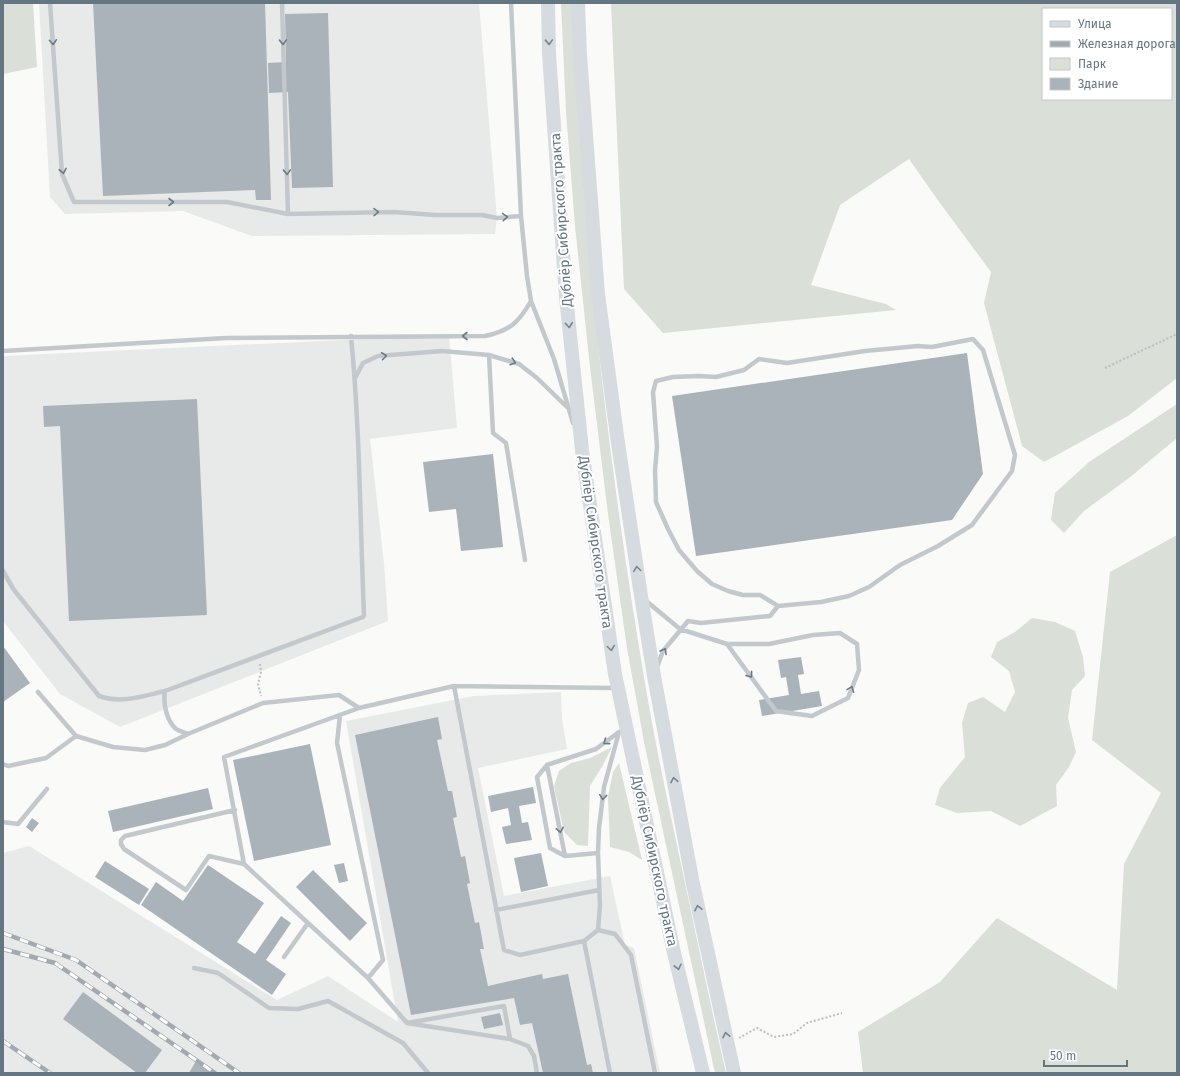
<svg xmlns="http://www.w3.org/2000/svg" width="1180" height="1076" viewBox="0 0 1180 1076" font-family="'Fira Sans',sans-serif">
	<rect width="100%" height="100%" fill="#fafaf8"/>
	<path fill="#e8e9e9" d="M39,3H479L497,218L495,234L252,236L183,211L65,214L50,197Z
		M449,335L457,428L370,439L384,563L388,621L120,727L60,694L3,621V356Z
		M561,692L562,719L567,749L478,768L504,896L610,876L625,945L634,948L660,1073H3V853L29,846L277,1000L328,976L398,1022L346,721L474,696Z"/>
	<path fill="#dadfd7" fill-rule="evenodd" d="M3,3H33L37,67L3,74Z
		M561,3H572C582,235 608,466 647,695C656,747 667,798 678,850C694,924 709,999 726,1073H715L645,747L627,648L608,514L590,367L575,226L566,112Z
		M611,3H1177V378L1128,416L1044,462L1022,446L1013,412L984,303L991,272L937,199L909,159L840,205L811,285L886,304L896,310L663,333L624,289ZM1043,9H1171V99H1043Z
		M1177,404V438L1129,478L1084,511L1064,533L1051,520L1055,493L1089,462Z
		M1177,535V1073H863L858,1032L940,982L997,918L1117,990L1124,864L1161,793L1092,740L1110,572Z
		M1032,618L1055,622L1075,631L1083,657L1085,676L1072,690L1068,718L1076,752L1069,767L1056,785L1057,806L1020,826L991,811L957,813L935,805L940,788L965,757L962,723L968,703L983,697L1005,712L1015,692L1009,671L991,657L997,642L1015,632Z
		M612,747L603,765L590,786L588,846L577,845L564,832L554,786L559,771L571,763L590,758Z
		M619,763L642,860L629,852L610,847L608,797L613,772Z"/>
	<path fill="#aab3b9" d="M93,3H265L271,200H256L255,190L103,196Z
		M328,13L333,187L292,188L288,92L269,93L268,63L286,62L285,14Z
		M967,353L983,474L952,520L696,556L672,396Z
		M197,399L207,615L69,621L60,426L44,427L43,406Z
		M493,454L503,547L461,551L456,509L429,512L423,462Z
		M3,646L30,683L3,702Z
		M801,657L804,674L798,675L801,694L819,691L822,706L762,716L759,700L789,695L786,677L781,678L778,660Z
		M438,717L442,739L437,740L448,791H452L457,817L453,818L461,857L465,856L470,883L467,884L475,923L479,922L484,949H480L488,986L542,974L543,979L568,974L587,1065L591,1064L593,1073H543L532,1023L520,1025L514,998L411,1015L355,735Z
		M310,744L331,845L254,861L233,760Z
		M533,787L536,803L519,806L522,823L528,822L532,840L506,844L502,827L511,825L508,808L491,812L488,796Z
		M208,788L213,809L113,832L108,811Z
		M32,818L39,823L32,832L26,827Z
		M541,853L548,886L521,892L514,858Z
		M105,861L149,889L139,905L95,877Z
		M344,863L348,881L339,883L334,865Z
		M208,865L264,903L237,942L255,954L281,916L291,923L266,960L286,974L272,995L141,905L156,882L183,901Z
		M313,870L367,923L350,941L296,887Z
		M83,992L162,1050L145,1073H137L63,1019Z
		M500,1013L503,1025L484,1029L481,1017Z
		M196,1061L214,1073H189Z"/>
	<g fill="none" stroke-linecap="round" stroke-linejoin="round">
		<path stroke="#bbbfc2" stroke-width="2" stroke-dasharray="2 2" stroke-linecap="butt" d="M1105,368L1177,334
			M260,664L261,672L258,684L261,696
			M739,1038L757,1028L774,1037L793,1034L807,1023L842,1013"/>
		<path stroke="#c3c8cc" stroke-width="4.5" d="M50,3L62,174L74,202H227L288,214
			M282,3L288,214L394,212L435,215H482L497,218L521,216
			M511,3L521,216L527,276L531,301L554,359L573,423
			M3,351L226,338L485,336C510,331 519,322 531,301
			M489,355L493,433L506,443L525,560
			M355,378L363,363L378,356L442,351L489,355L519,364L537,378L567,407
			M3,571L14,590L99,696C122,704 143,696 165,691L363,617L364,615C360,522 360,429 351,336
			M645,600L680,629L727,644H769L813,635L840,633L857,644L859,670L848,698L812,716L776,711L727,644
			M657,667L663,651L688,621L701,623L770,616L778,606L821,602L849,596L869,587L900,565L938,546L972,525L1012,471L1015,455L983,350L973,339L932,347L918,346L865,351L787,363L759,359L744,370L716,377L699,376L673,377L656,381L653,392L657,447L655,470L656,502L668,529L679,550L697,571L712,584L728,591L743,595H760L778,606
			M454,686L504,950L520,955L584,941L598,930L600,906L598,853L599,828L604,787L619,732
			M165,691C163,703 166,720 176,729C179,731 184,732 188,734
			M38,692L76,736
			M340,715L337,743L383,960L368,978
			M3,764L8,766L46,758L76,736L113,747L145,750L165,745L188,734L263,703L339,695L359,708
			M547,765L537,777L550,848L565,856
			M235,810L125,836L121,840V844L124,849L186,890L209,856L244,864
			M3,822L18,824L47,789
			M598,853L565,856L547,765L596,749L619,732
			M496,910L599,890
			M308,923L244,864L224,757L359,708L454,686L615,688
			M598,930L615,934L631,955L655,1073
			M584,941L610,1073
			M284,957L308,923L368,978L407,1023L510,1039L504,1006L407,1023
			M194,968L218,973L269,1008L298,1009L328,1001L403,1043L428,1073
			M510,1039L528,1046L534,1056L537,1073"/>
		<path stroke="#d6dbdf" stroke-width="14" d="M548,3L549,54L566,297L582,450L615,674L674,953L703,1073
			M578,3L580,55L598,294L618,443L641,596L654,676L693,884L734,1073"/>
		<defs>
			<path id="rail" d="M3,933L76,960L239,1073
				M3,949L55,963L215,1073
				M3,1041L50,1073"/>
		</defs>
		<use href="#rail" stroke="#a2aab0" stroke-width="4.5"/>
		<use href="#rail" stroke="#fff" stroke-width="3" stroke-dasharray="9" stroke-linecap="butt"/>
	</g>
	<defs><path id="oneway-chevron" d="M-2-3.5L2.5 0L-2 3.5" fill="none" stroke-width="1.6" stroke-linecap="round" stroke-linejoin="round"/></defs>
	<g stroke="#6a7a87">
		<use href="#oneway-chevron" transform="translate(53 42) rotate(86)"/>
		<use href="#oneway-chevron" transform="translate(283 42) rotate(88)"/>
		<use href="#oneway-chevron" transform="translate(63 171) rotate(79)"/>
		<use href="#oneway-chevron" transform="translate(287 172) rotate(88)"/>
		<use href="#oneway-chevron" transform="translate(171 202)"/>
		<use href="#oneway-chevron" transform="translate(376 212) rotate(-1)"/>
		<use href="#oneway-chevron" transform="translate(505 217) rotate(-4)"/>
		<use href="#oneway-chevron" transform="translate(465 336) rotate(180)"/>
		<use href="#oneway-chevron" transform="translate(384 356) rotate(-7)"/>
		<use href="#oneway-chevron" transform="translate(513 362) rotate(17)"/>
		<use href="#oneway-chevron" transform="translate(664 651) rotate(-60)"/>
		<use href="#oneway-chevron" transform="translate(750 675) rotate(53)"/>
		<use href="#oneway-chevron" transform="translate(851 689) rotate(-69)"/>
		<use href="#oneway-chevron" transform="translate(606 742) rotate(144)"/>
		<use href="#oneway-chevron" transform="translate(603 797) rotate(96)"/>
		<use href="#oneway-chevron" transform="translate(560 830) rotate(79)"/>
	</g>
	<g stroke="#768591">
		<use href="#oneway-chevron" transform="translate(549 42) rotate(88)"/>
		<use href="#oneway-chevron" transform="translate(569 325) rotate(84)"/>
		<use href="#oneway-chevron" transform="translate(637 569) rotate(-98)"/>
		<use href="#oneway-chevron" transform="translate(611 648) rotate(82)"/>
		<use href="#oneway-chevron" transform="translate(674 780) rotate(-101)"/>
		<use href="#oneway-chevron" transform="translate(698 908) rotate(-102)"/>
		<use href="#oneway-chevron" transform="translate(678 967) rotate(77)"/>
		<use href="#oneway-chevron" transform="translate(726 1035) rotate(-102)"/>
	</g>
	<g text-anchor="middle" stroke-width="4" stroke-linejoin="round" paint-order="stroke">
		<g font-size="14" fill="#657683" stroke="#fff">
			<text transform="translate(561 220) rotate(-94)" y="5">Дублёр Сибирского тракта</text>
			<text transform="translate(596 542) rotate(82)" y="5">Дублёр Сибирского тракта</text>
			<text transform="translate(655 861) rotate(78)" y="5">Дублёр Сибирского тракта</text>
		</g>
	</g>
	<rect width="1180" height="1076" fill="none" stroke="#657683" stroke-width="8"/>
	<rect x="1042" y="8" width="130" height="92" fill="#ffffff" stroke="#c1c8cd"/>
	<rect x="1050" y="21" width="20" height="6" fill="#d6dbdf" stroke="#c1c8cd"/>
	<text x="1078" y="28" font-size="12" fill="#657683">Улица</text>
	<rect x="1050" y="41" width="20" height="6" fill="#a2aab0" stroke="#c1c8cd"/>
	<text x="1078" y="48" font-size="12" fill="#657683">Железная дорога</text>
	<rect x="1050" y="58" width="20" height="12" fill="#dadfd7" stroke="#c1c8cd"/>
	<text x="1078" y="68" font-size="12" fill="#657683">Парк</text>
	<rect x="1050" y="78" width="20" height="12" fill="#aab3b9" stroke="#c1c8cd"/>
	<text x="1078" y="88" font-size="12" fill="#657683">Здание</text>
	<path d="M1044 1060v6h83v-6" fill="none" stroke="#657683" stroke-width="2"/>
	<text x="1050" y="1060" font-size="12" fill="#657683" stroke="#ffffff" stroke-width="3" paint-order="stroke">50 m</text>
</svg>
